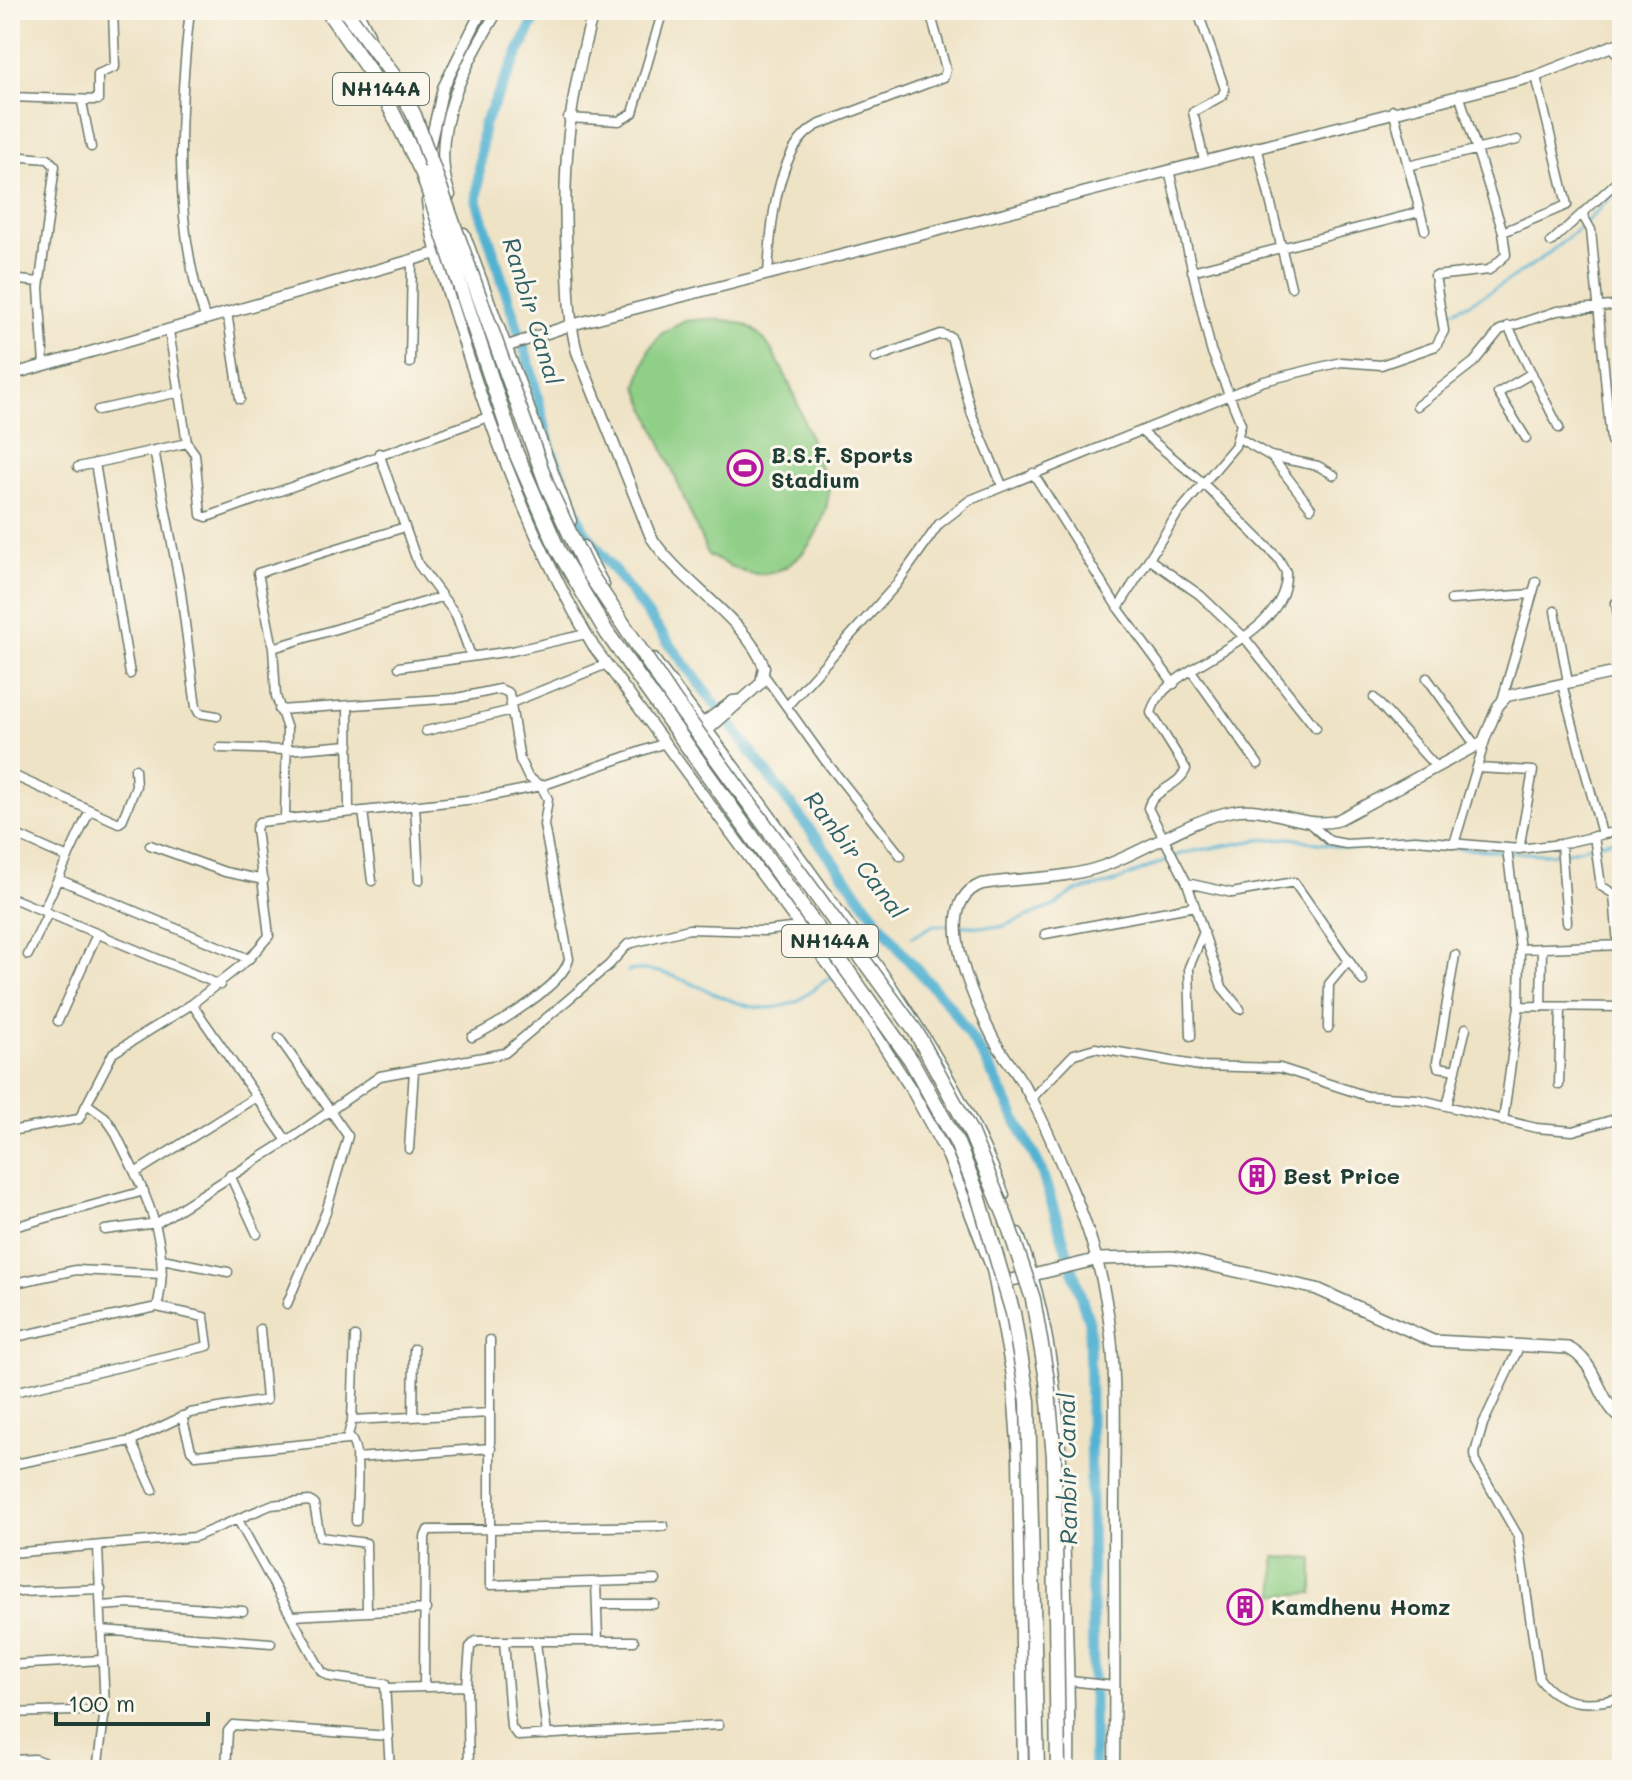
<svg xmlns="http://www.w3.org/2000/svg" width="1632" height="1780" viewBox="0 0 1632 1780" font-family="Mali,sans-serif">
	<rect width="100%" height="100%" fill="#fbf7ec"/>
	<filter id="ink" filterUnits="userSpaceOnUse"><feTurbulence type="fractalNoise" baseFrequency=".0125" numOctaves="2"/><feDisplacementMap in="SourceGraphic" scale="16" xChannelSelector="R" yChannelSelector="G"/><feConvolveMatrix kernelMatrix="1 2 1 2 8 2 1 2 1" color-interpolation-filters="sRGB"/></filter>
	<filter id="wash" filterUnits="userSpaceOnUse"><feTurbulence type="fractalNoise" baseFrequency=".006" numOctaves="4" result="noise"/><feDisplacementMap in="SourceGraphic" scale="32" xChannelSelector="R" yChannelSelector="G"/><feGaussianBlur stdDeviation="1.8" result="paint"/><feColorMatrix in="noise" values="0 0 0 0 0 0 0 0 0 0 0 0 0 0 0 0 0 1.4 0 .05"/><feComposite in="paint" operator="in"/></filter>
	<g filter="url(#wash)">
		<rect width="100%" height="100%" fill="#efe3c6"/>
		<path fill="#8fcf86" stroke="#57865d" stroke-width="2" d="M707,319C723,320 741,320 754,330C786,353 813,451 829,491C825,530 797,581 749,573C735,571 721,561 708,555L637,386L649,349L662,333L685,321Z
			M1275,1557L1313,1559V1593L1276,1595Z"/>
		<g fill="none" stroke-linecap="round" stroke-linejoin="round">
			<path stroke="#53b2d2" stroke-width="3" d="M1449,313C1498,290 1550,256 1590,218C1602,208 1608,196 1622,188
				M912,937L934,925L1001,927L1056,905L1073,892L1112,883L1183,853L1258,840L1291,838L1350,849L1411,845L1542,854L1562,853L1622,838
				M628,971C687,961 736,1028 795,1002C808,996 817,984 831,978"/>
			<path stroke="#53b2d2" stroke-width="11" d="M539,10L483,126L477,201L530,367L550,447L583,529L904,955L949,1005L985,1059L1041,1169L1089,1322L1094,1770"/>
		</g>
	</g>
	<g filter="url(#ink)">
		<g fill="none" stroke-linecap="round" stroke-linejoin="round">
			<defs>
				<path id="minor" d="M190,10C179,108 172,226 206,320
					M358,10L370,34
					M1201,21L1225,89L1222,96L1193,112L1204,160
					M10,97L98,100V74L115,67L113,10
					M82,102L91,147
					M1393,110L1425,230
					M568,118L619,121L633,113L663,10
					M1257,146L1291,287
					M10,156L48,159L55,166L39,288L44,365
					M1408,166L1517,140
					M1582,214L1591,230L1611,441
					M1503,232L1567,205L1536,76
					M1551,242L1622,177
					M1192,271L1420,212
					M768,275C770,233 775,147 818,125L944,77L946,69L932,19
					M10,279L39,282
					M227,312L240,399
					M1508,326L1559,428
					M875,358L941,334L951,337L972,415L1002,485
					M410,363L412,261
					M1417,406L1474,362L1500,330L1557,311L1622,305
					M98,410L180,392
					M1142,432L1202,482L1278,558L1286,572C1289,643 1162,662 1151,713L1186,769C1179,787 1153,789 1148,808L1187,883L1222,987L1240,1009
					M1239,438L1270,456L1318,466L1334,475
					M1526,438L1498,393L1532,373
					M187,443L195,454L201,515L207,517L488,417
					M154,450L180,585L196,707L199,713L217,716
					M379,453L418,564L456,615L471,656
					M1271,456L1311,508
					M95,463L130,674
					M78,467L187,443L169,331
					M1033,473L1118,608L1174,684
					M1149,559L1200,595L1244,637L1316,728
					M1451,600L1532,594
					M1622,601L1616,603L1622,639
					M1118,608L1176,516L1235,446L1241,424L1211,350L1169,170
					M1555,611L1568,682
					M273,648L441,597
					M399,667L512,651L586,634
					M1192,672L1258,764
					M764,675L824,759L901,856
					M1427,678L1476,746
					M1562,684L1602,834
					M1374,698L1436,767
					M1502,700L1536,582
					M511,703L607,664
					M787,706L896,585L939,524L970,500L1264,381L1341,362L1381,365L1436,346L1444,331L1435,276L1489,270L1506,255L1503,232L1459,94
					M348,707L349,812
					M279,710L457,698L500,689L509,693L520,760L528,777L541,786L548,799L544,825L569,959C563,986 497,1025 472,1037
					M426,731L512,710
					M220,748L287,750L349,745
					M1477,768L1533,771L1519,849
					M10,774L90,810
					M415,805L419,880
					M363,811L372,881
					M285,819L287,729L276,696L273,648L258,573L405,527
					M1309,823L1330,841L1346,844L1416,840L1519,849L1561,844L1622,830
					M10,832L68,858
					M1594,836L1601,886L1614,894L1618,945
					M1454,844L1486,737
					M1561,844L1567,922
					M150,845L225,872L264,880
					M58,879L249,959
					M1187,883L1232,893L1294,882L1363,981
					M10,897L220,985
					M43,911L90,810L119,823L122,821L136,786L135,769
					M1045,934L1195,906
					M1520,949L1621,945
					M28,955L48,913
					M1455,955L1437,1062L1438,1067L1456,1070
					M192,1004L249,959L269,936L256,829L259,822L476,799L541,786L665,743
					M1519,1006L1622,1007
					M1541,1007L1542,949
					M58,1021L97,934
					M1328,1028L1329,984L1349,960
					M1191,1036L1189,967L1204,932
					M279,1038L348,1136L326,1212L287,1304
					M1559,1085L1561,1009
					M1032,1098L1074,1054L1095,1048L1200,1066L1280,1068L1367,1096L1418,1099L1536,1128L1573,1131L1622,1117
					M1447,1106L1466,1028
					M1503,1121L1519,1006L1520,949L1507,849
					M10,1131L79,1119L113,1053L192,1004L287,1141
					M409,1149L414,1070
					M135,1173L256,1097
					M230,1175L257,1234
					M10,1228L144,1191
					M105,1230L157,1223L287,1141L380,1076L505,1053L609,965L628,944L689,929L765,931L799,927
					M162,1259L228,1272
					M10,1284L76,1270L162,1274
					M10,1338L157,1307C174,1241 142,1188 114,1130L105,1117L87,1104
					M490,1340V1585L656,1580
					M1520,1345L1483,1424L1475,1453L1476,1463L1518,1536L1539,1678C1559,1707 1591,1706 1622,1697
					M10,1393L208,1346L204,1317L157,1307
					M182,1416L191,1450L196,1455L347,1440L352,1420L355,1337
					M413,1416L414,1349
					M352,1420L490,1413
					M350,1438C362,1451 356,1502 356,1521
					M131,1441L153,1490
					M356,1458L491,1448
					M10,1465L131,1441L190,1413L266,1400L260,1329
					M238,1520L322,1672L331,1677L385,1684L390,1770
					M10,1553L195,1537L271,1505L309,1501L314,1504L320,1537L366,1543L367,1611
					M596,1582L598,1641
					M10,1589L20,1592L101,1589
					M597,1604H654
					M101,1606L129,1604L243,1611
					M292,1616L426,1609
					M101,1630L271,1643
					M504,1641L511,1727L518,1736L719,1725
					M536,1642L547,1735
					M10,1665L102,1660
					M1070,1681L1115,1686
					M424,1686L425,1537L428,1530L664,1526
					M467,1686L469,1767
					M388,1688L467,1686L470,1647L476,1641H634
					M10,1713L105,1710
					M10,1760L35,1759L63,1770
					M97,1770L105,1710L98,1547
					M226,1770L228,1731L233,1725L389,1736
					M1603,1770L1622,1767"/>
				<path id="tertiary" d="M594,10C567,102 561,177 568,272C569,299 570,326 577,352L651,537C679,581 747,620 764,667L761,683L708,730
					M1611,46L1622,57
					M428,153L443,88L482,10
					M450,195C427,131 466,64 498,10
					M427,201C432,248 448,292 462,337C496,445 536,550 594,647L854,1000L911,1089L948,1157L992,1269L1012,1376L1018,1457L1023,1770
					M464,233L571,521
					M505,347L571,325L1536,76L1622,42
					M10,375L443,251
					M583,546L604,585
					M653,658C714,739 774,820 833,903C900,996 963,1087 1004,1195
					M703,723L733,701L742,700
					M1018,1233C1062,1349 1062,1470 1066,1593C1068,1652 1070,1711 1069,1770
					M1114,1770C1115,1681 1114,1593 1114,1504C1115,1391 1121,1309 1077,1201C1062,1166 1048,1129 1030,1096C1020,1076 1005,1059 994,1040C976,1005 927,903 982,884C1022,877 1064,880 1103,866C1146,851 1188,820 1233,811C1268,804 1300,829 1336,821L1483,742L1498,706L1507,696L1622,671"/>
				<path id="secondary" d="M992,1269L1004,1279L1012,1280L1099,1259L1173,1257L1317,1289L1433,1341L1568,1348C1598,1363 1597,1400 1622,1419"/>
				<path id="trunk" d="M327,10L379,85L423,174"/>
			</defs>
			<use href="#minor" stroke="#687767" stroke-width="11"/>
			<use href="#tertiary" stroke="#687767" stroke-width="13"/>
			<use href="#secondary" stroke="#687767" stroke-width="14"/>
			<use href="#trunk" stroke="#687767" stroke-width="17"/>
			<use href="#minor" stroke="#fff" stroke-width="8"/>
			<use href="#tertiary" stroke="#fff" stroke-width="10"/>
			<use href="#secondary" stroke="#fff" stroke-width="11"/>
			<use href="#trunk" stroke="#fff" stroke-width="14"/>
			<defs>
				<path id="trunk-bridge" d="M345,10L393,75L414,115L547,485L587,570L673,699L916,1032L970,1131L1006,1218L1033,1299L1047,1380L1054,1457L1058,1770
					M423,174L516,453L558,550L607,633L911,1060L957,1143L977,1192L1013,1313L1028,1401L1037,1770"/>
			</defs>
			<use href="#trunk-bridge" stroke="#687767" stroke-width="17" stroke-linecap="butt"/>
			<use href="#trunk-bridge" stroke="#fff" stroke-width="14"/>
		</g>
	</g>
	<defs>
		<symbol id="stadium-ring" viewBox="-11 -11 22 22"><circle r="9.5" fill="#fbf7ec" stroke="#b5179e" stroke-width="1.5"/><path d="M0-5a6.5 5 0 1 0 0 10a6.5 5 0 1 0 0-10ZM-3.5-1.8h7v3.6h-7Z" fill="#b5179e"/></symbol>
		<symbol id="building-ring" viewBox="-11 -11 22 22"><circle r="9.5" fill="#fbf7ec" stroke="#b5179e" stroke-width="1.5"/><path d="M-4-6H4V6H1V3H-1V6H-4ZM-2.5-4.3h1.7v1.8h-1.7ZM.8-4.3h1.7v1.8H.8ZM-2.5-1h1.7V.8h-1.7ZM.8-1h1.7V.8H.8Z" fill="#b5179e"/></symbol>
	</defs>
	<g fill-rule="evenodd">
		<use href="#stadium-ring" x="725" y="448" width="40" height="40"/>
		<use href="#building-ring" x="1237" y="1156" width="40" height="40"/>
		<use href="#building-ring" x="1225" y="1587" width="40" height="40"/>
	</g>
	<g text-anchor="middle" stroke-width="6" stroke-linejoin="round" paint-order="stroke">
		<g fill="#fbf7ec" stroke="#61756b" stroke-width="2">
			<rect x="333" y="73" width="96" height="32" rx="6"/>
			<rect x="782" y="925" width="96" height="32" rx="6"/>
		</g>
		<g font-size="20" font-weight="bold" fill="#1f3d34">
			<text x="381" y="96">NH144A</text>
			<text x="830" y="948">NH144A</text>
		</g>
		<g font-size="22" font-weight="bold" fill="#1f3d34" stroke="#fbf7ec" text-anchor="start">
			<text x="771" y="463">B.S.F. Sports<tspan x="771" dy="25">Stadium</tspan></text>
			<text x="1283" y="1184">Best Price</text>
			<text x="1271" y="1615">Kamdhenu Homz</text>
		</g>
		<g font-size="24" font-style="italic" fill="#2f6063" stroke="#fbf7ec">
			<text transform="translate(532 311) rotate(73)" y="8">Ranbir Canal</text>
			<text transform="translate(855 855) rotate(53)" y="8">Ranbir Canal</text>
			<text transform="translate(1068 1469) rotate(-91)" y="8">Ranbir Canal</text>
		</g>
	</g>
	<rect width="1632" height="1780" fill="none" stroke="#fbf7ec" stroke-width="40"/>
	<path d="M56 1712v12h152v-12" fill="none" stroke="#1f3d34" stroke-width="4"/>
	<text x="68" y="1712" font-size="24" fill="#1f3d34" stroke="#fbf7ec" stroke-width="6" paint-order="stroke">100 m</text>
</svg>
